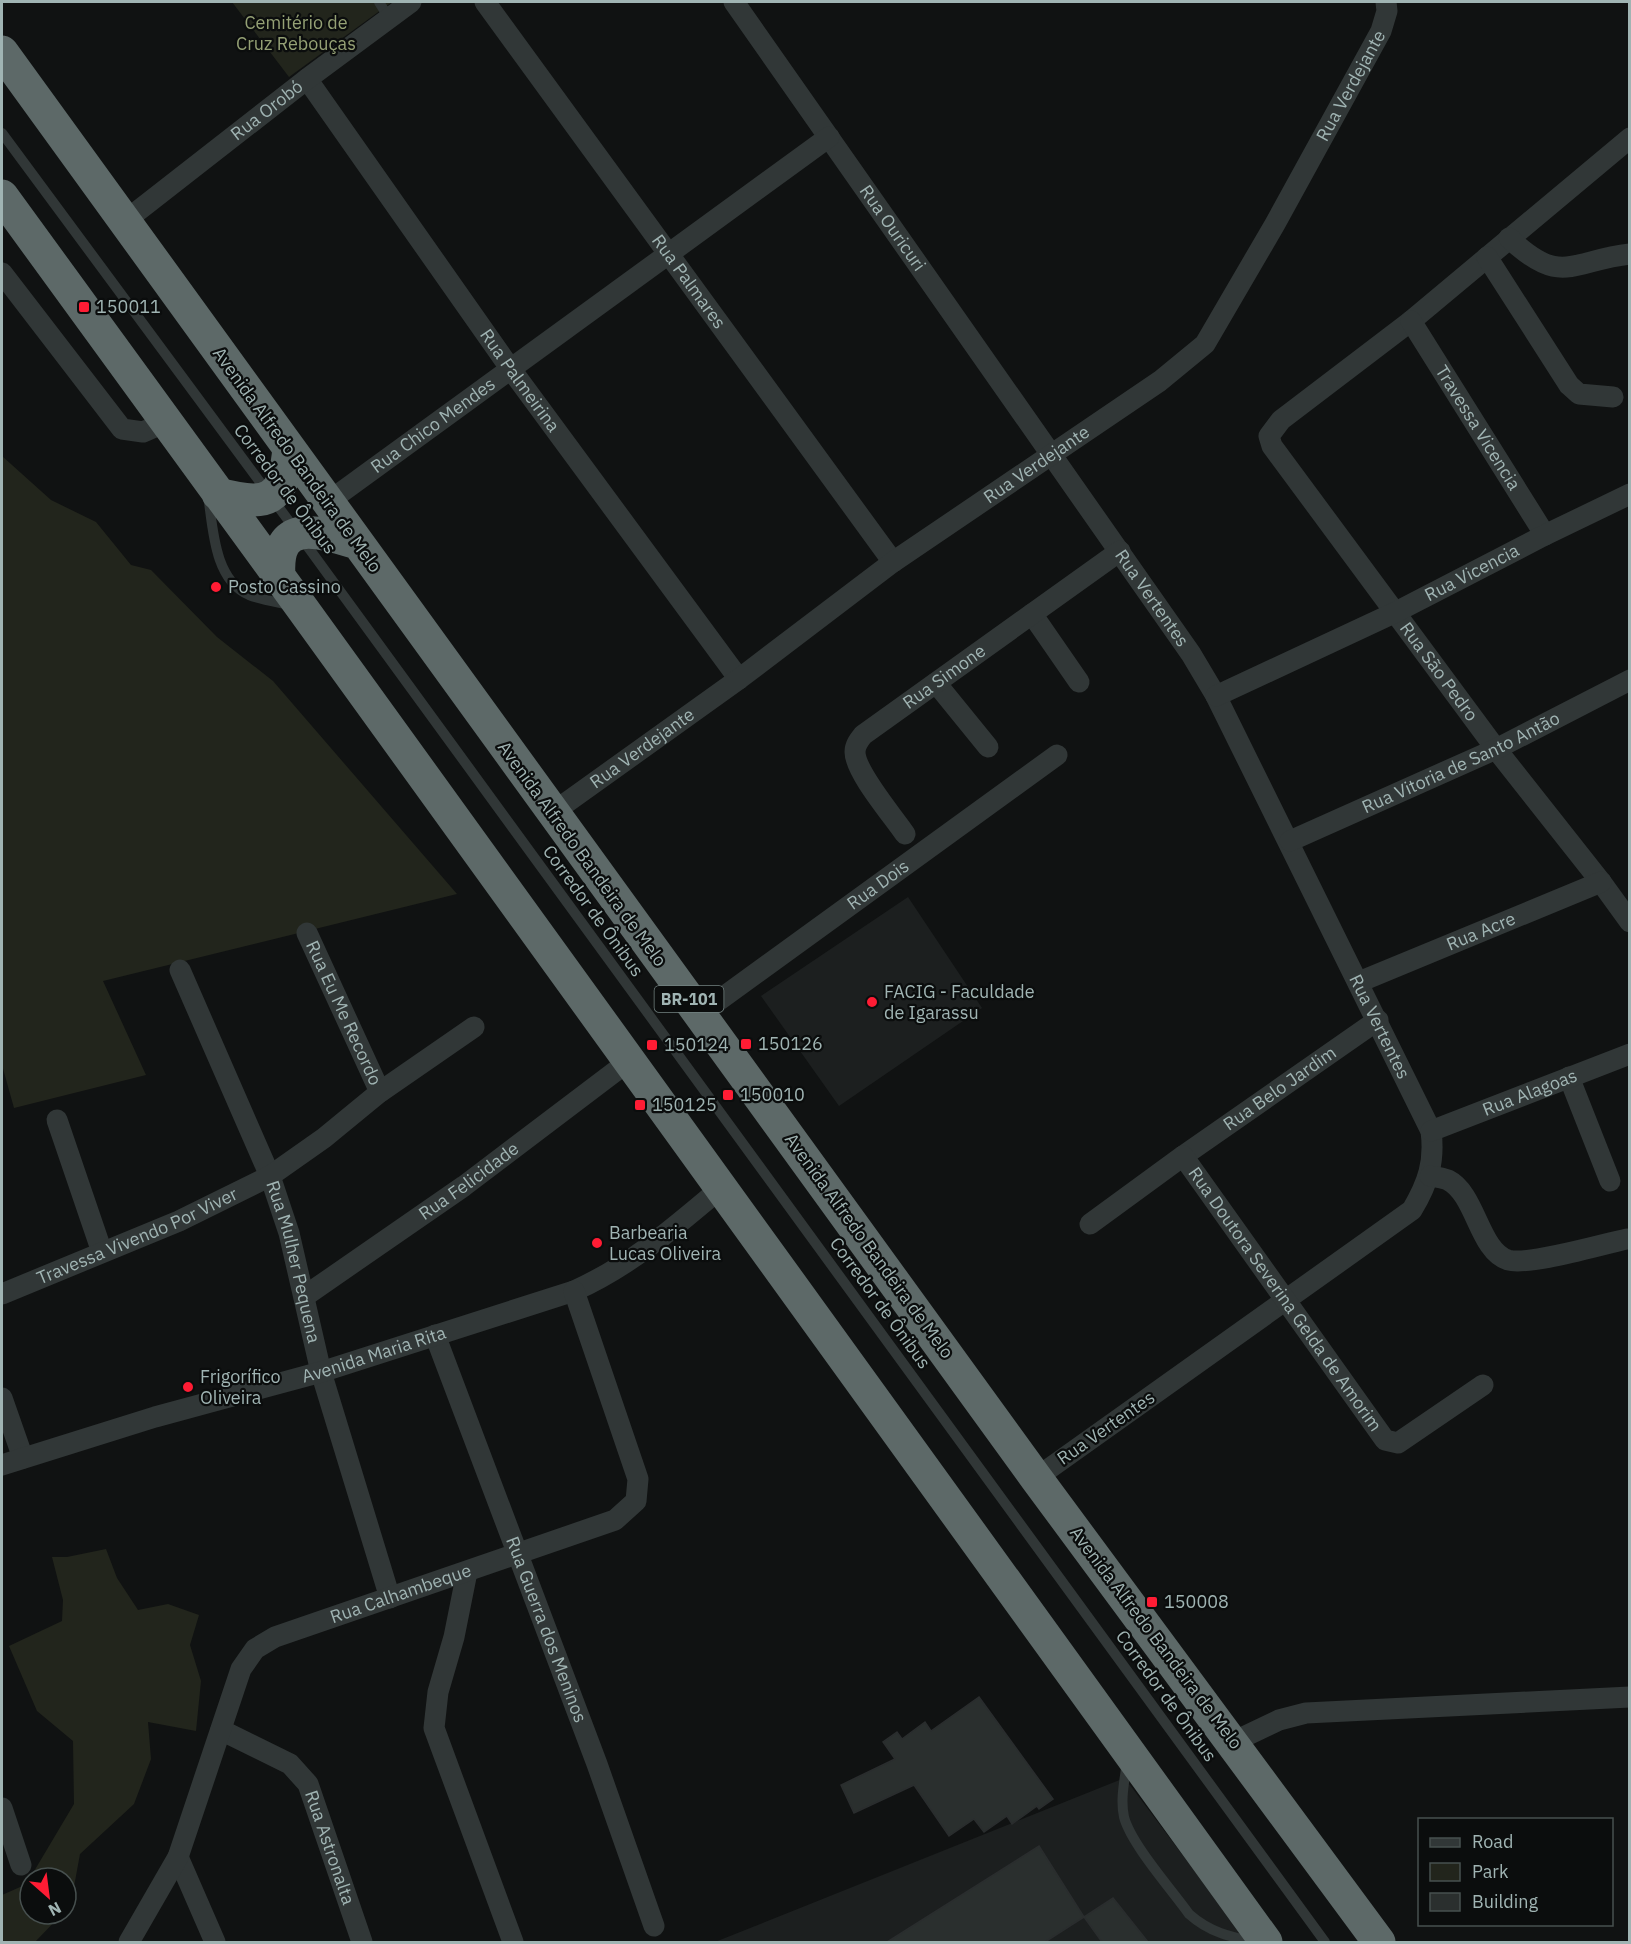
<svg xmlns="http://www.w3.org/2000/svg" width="1631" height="1944" viewBox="0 0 1631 1944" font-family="'IBM Plex Sans',sans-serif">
	<rect width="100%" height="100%" fill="#101212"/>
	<path fill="#1c1f1f" d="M908,897L982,1008L839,1106L761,996Z
		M1122,1779L1130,1785L1248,1942H715Z"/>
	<path fill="#22251c" d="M232,2H392L289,77Z
		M2,456L51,500L96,522L131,565L151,570L217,637L273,681L457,894L103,981L146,1075L14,1108L2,1065Z
		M106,1549L117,1578L138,1610L168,1604L199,1615L190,1645L201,1681L196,1731L148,1722L151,1759L134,1804L80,1854L71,1903L66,1909V1878H30L74,1804L73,1741L37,1711L9,1646L62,1621L63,1600L52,1557H67Z
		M30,1879V1914H62L35,1942H2V1895L27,1884Z"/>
	<path fill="#2a2f2e" stroke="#2a2d2e" stroke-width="1.5" d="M979,1697L1053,1799L1039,1809L1037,1806L1012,1824L1007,1816L984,1832L974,1819L949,1836L914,1785L854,1813L841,1785L895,1759L883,1742L897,1732L902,1739L925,1722L931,1731Z
		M1039,1846L1084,1917L1045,1942H887Z
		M1113,1898L1148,1942H1102L1084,1917Z"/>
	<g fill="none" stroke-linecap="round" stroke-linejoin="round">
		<path stroke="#313737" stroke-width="10" d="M379,2L389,18
			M2,133L297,532L1325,1942
			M208,495C213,528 214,580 249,595C262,600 277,602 290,605
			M1127,1761C1125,1779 1120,1799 1124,1817C1131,1844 1172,1890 1189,1914C1209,1932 1230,1937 1256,1942"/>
		<g stroke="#313737" stroke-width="21">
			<path id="s1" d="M485,2L893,562"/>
			<path id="s2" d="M734,2L1191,654L1216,696L1431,1131C1435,1162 1428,1183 1412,1210L1036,1478"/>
			<path id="s3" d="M307,79L510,368L739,679"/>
			<path id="s4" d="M1630,138L1411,321L1281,420L1269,436L1272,446L1496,749L1601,882L1630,922"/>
			<path id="s5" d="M125,221L307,79L411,2"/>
			<path d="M1509,238C1561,287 1570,261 1630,254"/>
			<path d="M1487,257L1569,385L1579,394L1613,397"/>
			<path d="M2,273L122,429L143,432L166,422"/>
			<path id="s6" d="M1411,321L1545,535"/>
			<path id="s7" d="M328,502L829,137"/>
			<path d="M1032,614L1079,682"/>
			<path d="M936,683L988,747"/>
			<path id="s8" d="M1216,696L1396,612L1545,535L1630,494"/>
			<path id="s9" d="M552,813L739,679L893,562L1160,381L1205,344L1275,224L1381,31L1387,11L1386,2"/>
			<path id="s10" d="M905,834C893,816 855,772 855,752C855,745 859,740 863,735L1120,551"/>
			<path id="s11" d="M1290,841L1496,749L1630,680"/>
			<path id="s12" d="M307,933L380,1092"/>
			<path id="s13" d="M180,970L270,1176L289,1233L321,1372L390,1598"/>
			<path id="s14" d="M1359,982L1601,882"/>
			<path id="s15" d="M700,1014L1057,755"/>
			<path d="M1569,1077L1610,1181"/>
			<path d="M57,1120L102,1252"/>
			<path id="s16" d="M1431,1131L1630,1054"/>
			<path id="s17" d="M1183,1156L1378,1020"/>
			<path d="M1430,1176C1436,1177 1443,1178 1448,1180C1476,1194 1479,1251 1508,1260C1529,1266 1602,1244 1627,1239"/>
			<path id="s18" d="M1090,1224L1183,1156L1385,1440L1398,1443L1483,1385"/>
			<path id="s19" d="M2,1294L179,1221L270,1176L324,1138L380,1092L474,1027"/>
			<path id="s20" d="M305,1296L464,1186L629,1061"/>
			<path id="s21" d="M435,1335L597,1764L654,1926"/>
			<path d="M2,1398L23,1458"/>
			<path id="s22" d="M2,1465L155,1417L321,1372L574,1291C630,1266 675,1227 721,1188"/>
			<path d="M467,1572L454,1637L438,1692L434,1728L513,1942"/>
			<path id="s23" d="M221,1730L290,1764L308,1784L362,1942"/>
			<path d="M1233,1742L1279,1720L1306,1713L1630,1697"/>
			<path d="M2,1808L21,1865"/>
			<path d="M178,1857L215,1942"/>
			<path id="s24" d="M129,1942L178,1857L241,1669L255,1649L275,1637L615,1520L636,1501L638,1479L574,1291"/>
		</g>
		<path stroke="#5d6968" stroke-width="33" d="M2,52L1036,1478L1379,1942
			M2,196L302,608L1266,1942
			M218,494C267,507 284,502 289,448
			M279,576C275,517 318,531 357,543"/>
	</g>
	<g fill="#ff1c34" stroke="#0b0d0d" stroke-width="2">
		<rect x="78" y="301" width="12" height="12" rx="3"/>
		<circle cx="216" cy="587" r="6"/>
		<circle cx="872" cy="1002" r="6"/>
		<rect x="740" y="1038" width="12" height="12" rx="3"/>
		<rect x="646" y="1039" width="12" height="12" rx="3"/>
		<rect x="722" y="1089" width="12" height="12" rx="3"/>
		<rect x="634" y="1099" width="12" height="12" rx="3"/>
		<circle cx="597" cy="1243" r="6"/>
		<circle cx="188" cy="1387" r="6"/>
		<rect x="1146" y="1596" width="12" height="12" rx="3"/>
	</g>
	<g text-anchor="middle" stroke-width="4.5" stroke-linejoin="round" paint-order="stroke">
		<rect fill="#0b0d0d" stroke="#738281" stroke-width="1.5" x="654.5" y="986" width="69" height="26" rx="4.5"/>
		<g font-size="16" font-weight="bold" fill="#a0b4b3">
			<text x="689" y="1005">BR-101</text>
		</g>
		<g font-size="18" fill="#95a175" stroke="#0b0d0d">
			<text x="296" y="29">Cemitério de<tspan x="296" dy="21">Cruz Rebouças</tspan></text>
		</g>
		<g font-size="18" fill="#a0b4b3" stroke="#0b0d0d">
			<text dy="6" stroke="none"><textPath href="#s9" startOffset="1101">Rua Verdejante</textPath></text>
			<text dy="6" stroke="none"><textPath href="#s5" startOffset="180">Rua Orobó</textPath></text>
			<text dy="6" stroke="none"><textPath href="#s2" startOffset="276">Rua Ouricuri</textPath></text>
			<text dy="6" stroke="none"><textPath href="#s1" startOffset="346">Rua Palmares</textPath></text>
			<text dy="6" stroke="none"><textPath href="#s3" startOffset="369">Rua Palmeirina</textPath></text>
			<text dy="6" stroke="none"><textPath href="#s7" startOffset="130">Rua Chico Mendes</textPath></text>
			<text dy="6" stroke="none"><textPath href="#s6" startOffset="126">Travessa Vicencia</textPath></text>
			<text transform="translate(297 460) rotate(54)" y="6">Avenida Alfredo Bandeira de Melo</text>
			<text dy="6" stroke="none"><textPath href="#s9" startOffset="597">Rua Verdejante</textPath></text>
			<text transform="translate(285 489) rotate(53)" y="6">Corredor de Ônibus</text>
			<text dy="6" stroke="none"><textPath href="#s8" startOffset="284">Rua Vicencia</textPath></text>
			<text dy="6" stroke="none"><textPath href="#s2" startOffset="728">Rua Vertentes</textPath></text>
			<text dy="6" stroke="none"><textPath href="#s4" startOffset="760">Rua São Pedro</textPath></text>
			<text dy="6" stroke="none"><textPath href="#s10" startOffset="216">Rua Simone</textPath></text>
			<text dy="6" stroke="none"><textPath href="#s9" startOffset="111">Rua Verdejante</textPath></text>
			<text dy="6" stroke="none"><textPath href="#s11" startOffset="188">Rua Vitoria de Santo Antão</textPath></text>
			<text transform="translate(582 854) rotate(54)" y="6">Avenida Alfredo Bandeira de Melo</text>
			<text dy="6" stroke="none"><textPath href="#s15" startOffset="220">Rua Dois</textPath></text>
			<text transform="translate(593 911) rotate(54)" y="6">Corredor de Ônibus</text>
			<text dy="6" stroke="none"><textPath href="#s14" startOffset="132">Rua Acre</textPath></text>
			<text dy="6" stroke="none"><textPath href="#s12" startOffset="88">Rua Eu Me Recordo</textPath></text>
			<text dy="6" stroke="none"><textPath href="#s2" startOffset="1214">Rua Vertentes</textPath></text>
			<text dy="6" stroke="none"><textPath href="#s17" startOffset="118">Rua Belo Jardim</textPath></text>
			<text dy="6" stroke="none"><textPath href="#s16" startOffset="106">Rua Alagoas</textPath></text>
			<text dy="6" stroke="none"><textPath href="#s20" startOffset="200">Rua Felicidade</textPath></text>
			<text dy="6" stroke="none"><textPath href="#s19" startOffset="147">Travessa Vivendo Por Viver</textPath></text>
			<text transform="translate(869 1246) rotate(54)" y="6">Avenida Alfredo Bandeira de Melo</text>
			<text dy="6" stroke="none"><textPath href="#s13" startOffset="314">Rua Mulher Pequena</textPath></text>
			<text dy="6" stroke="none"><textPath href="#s18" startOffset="291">Rua Doutora Severina Gelda de Amorim</textPath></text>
			<text transform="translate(880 1303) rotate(54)" y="6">Corredor de Ônibus</text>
			<text dy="6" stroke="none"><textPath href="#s22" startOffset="388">Avenida Maria Rita</textPath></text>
			<text transform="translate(1106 1428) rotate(-35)" y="6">Rua Vertentes</text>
			<text dy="6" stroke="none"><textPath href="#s24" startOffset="477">Rua Calhambeque</textPath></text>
			<text dy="6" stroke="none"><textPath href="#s21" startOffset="315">Rua Guerra dos Meninos</textPath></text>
			<text transform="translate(1156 1638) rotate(53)" y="6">Avenida Alfredo Bandeira de Melo</text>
			<text transform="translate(1166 1696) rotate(54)" y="6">Corredor de Ônibus</text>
			<text dy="6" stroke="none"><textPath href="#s23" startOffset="171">Rua Astronalta</textPath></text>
		</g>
		<g font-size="18" fill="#a0b4b3" stroke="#0b0d0d" text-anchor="start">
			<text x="96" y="313">150011</text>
			<text x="228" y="593">Posto Cassino</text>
			<text x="884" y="998">FACIG - Faculdade<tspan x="884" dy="21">de Igarassu</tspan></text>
			<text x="758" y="1050">150126</text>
			<text x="664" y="1051">150124</text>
			<text x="740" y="1101">150010</text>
			<text x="652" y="1111">150125</text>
			<text x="609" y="1239">Barbearia<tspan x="609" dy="21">Lucas Oliveira</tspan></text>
			<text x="200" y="1383">Frigorífico<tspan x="200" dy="21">Oliveira</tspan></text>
			<text x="1164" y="1608">150008</text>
		</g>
	</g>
	<rect width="1631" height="1944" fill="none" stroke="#a0b4b3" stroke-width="6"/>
	<rect x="1418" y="1818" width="195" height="108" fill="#0b0d0d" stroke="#47504f" stroke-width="1.5"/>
	<rect x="1430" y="1838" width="30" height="9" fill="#313737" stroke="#47504f" stroke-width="1.5"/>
	<text x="1472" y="1848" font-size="18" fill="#a0b4b3">Road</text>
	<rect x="1430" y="1863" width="30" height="18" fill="#22251c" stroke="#47504f" stroke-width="1.5"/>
	<text x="1472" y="1878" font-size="18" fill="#a0b4b3">Park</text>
	<rect x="1430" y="1893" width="30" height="18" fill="#2a2f2e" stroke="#47504f" stroke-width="1.5"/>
	<text x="1472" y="1908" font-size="18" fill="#a0b4b3">Building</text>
	<g transform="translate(48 1896) rotate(152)"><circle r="28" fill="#0b0d0d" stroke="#47504f" stroke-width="1.5"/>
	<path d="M0-4.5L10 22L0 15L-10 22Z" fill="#ff1c34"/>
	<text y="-9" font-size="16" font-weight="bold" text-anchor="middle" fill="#a0b4b3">N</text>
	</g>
</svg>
